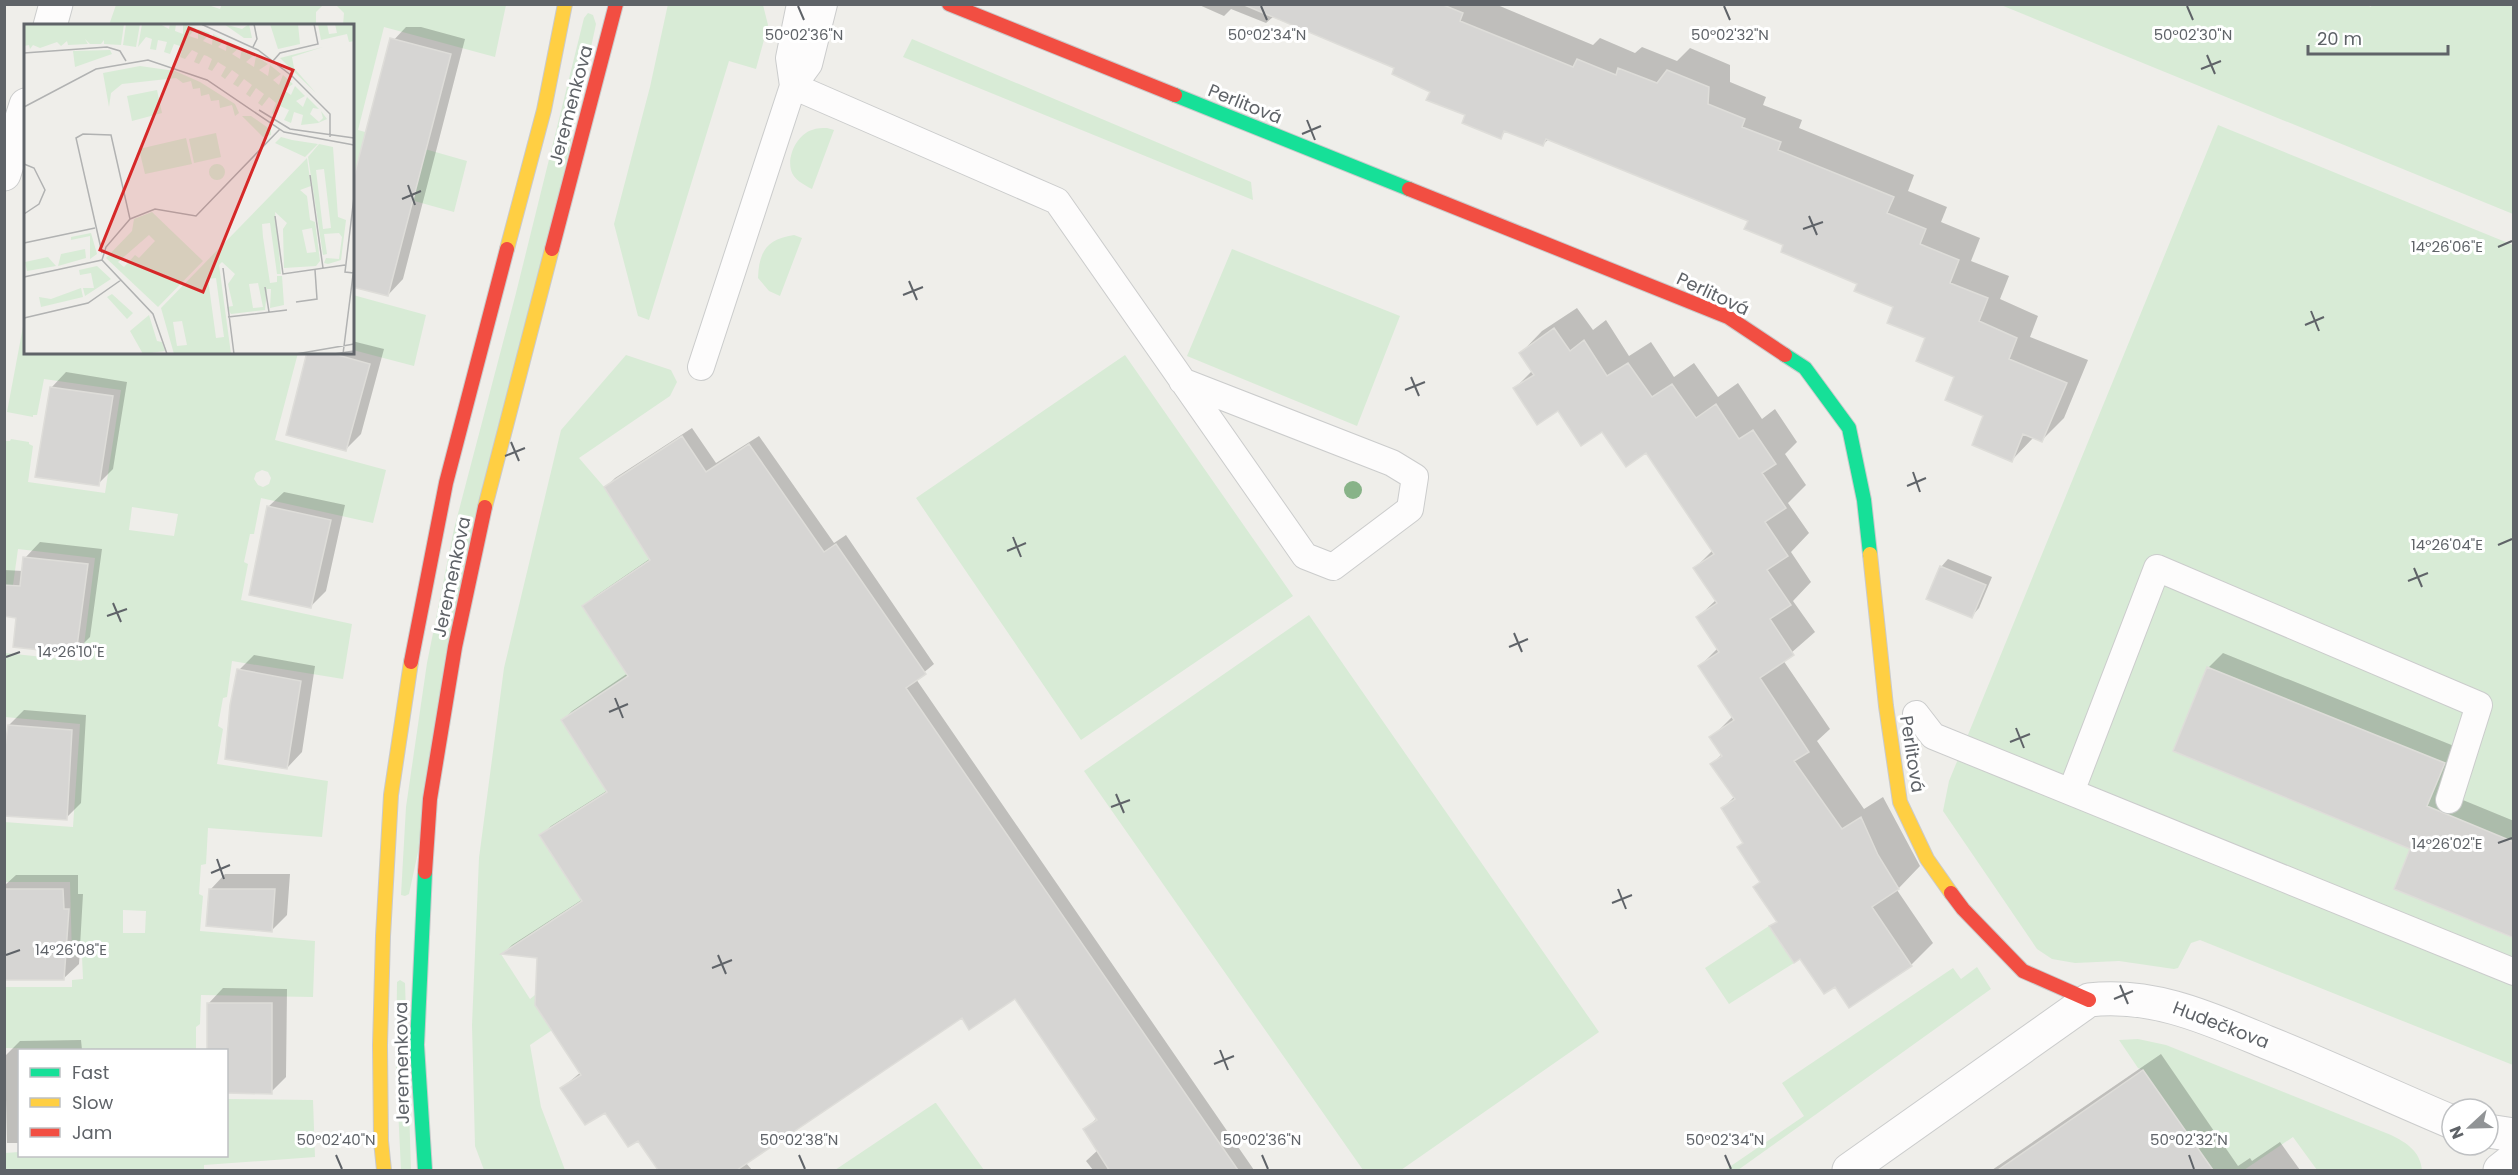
<svg xmlns="http://www.w3.org/2000/svg" width="2518" height="1175" viewBox="0 0 2518 1175" font-family="Poppins,sans-serif">
	<rect width="100%" height="100%" fill="#efeeea"/>
	<path fill="#d8ebd6" fill-rule="evenodd" d="M668,4L763,5L768,25L756,69L729,61L649,320L638,316L614,224L650,87Z
		M208,5L220,9L222,4L323,5L316,12V25H109L116,5Z
		M336,5H506L495,57L384,27L358,130L467,161L454,212L353,184L352,26L343,25L344,13Z
		M2369,5L2370,7L2375,4L2513,5V214L2001,5Z
		M588,13L593,15L596,24L409,894L405,896L401,895L406,807L427,663L454,529L516,293L584,18Z
		M912,39L1251,182L1253,200L903,57Z
		M2218,125L2513,245V842L2427,806L2445,763L2207,667L2173,751L2410,849L2394,889L2513,938V1065L2200,940L2191,943L2178,968L2174,969L2119,961L2075,963L2052,959L2037,949L1943,811L1949,781Z
		M827,128L834,130L812,189C804,185 793,179 791,170C787,155 798,134 812,130C817,128 822,128 827,128Z
		M794,235L802,238L780,296L769,291L758,278C759,251 767,239 794,235Z
		M1232,249L1400,316L1357,426L1187,356Z
		M353,295L426,315L414,366L353,350Z
		M25,316L26,352L298,353L275,440L386,470L373,523L261,498L254,534H250L244,562L248,564L241,600L352,624L343,679L232,661L227,697L223,698L218,726L223,729L217,764L328,781L322,837L208,828L206,864L201,865L199,894L203,896L200,931L315,941L313,997L201,995L200,1024L196,1027V1050L5,1048V987H72V980L83,979L82,956H72L70,882H5L4,822L73,827L80,724L5,717V653L82,661L95,558L18,549L13,585L5,588V441H10L11,439L29,442V444L33,446L28,482L105,493L121,390L44,379L37,415H33V417L7,412ZM262,470L268,472L271,478L269,484L263,487L258,485L254,479L256,473ZM132,507L178,514L174,536L129,530ZM123,910L146,911L145,933H123Z
		M626,355L671,370L677,382L670,396L579,458L604,487L650,560L628,676L561,720L607,792L539,835L582,901L501,954L530,999L535,995L561,1024L530,1045L541,1107L565,1170H484L475,1146L472,1025L479,858L504,668L561,430Z
		M1125,355L1293,596L1081,740L916,498Z
		M1309,615L1599,1032L1401,1170H1363L1084,771Z
		M1769,926L1794,963L1729,1004L1705,968Z
		M1977,967L1991,989L1738,1170H1725L1804,1116L1782,1083L1953,968L1961,979Z
		M400,980L405,983L411,1170H401L396,1067L397,982Z
		M2138,1039L2166,1045L2391,1135C2407,1143 2420,1151 2422,1170H2317L2293,1137L2244,1170H2212L2143,1070L2138,1068L2119,1040Z
		M227,1099L313,1100L315,1157L204,1165V1170H5V1153L19,1152L20,1156H226Z
		M936,1103L984,1170H835L935,1103Z"/>
	<path fill="#0003" d="M1197,4H1495L1593,45L1600,38L1635,53L1642,47L1677,61L1690,48L1730,65V82L1766,97L1763,105L1802,120L1799,128L1914,175L1908,191L1947,207L1941,222L1980,238L1971,261L2009,276L2000,299L2038,316L2030,337L2088,360L2064,418L2042,440L2033,438L2012,460L1985,415L1927,337L1895,306L1859,283L1785,244L1750,220L1549,139L1542,145L1507,130L1500,137L1396,67L1273,17L1266,23L1231,9L1224,16Z
		M406,27H421L465,39L403,279L388,295L391,43Z
		M1577,308L1593,330L1606,320L1629,356L1651,342L1674,377L1694,363L1718,397L1738,383L1762,419L1775,409L1797,442L1785,454L1806,485L1788,503L1809,533L1791,552L1811,582L1793,601L1815,632L1783,660L1830,729L1817,741L1864,809L1883,797L1920,866L1897,890L1933,943L1911,965L1849,1006L1835,985L1801,957L1771,926L1778,920L1761,881L1739,847L1744,842L1723,808L1735,796L1712,764L1722,754L1711,738L1733,716L1700,666L1718,648L1698,617L1716,600L1695,568L1713,550L1646,451L1515,388L1532,371L1521,353L1542,331Z
		M352,341L384,349L361,434L346,449L309,352H352Z
		M66,372L127,382L113,469L98,484L51,388Z
		M692,428L716,463L759,436L834,543L846,535L934,664L916,679L1254,1170H1093L1086,1161L1098,1150L1085,1130L1097,1118L1015,997L962,1016L746,1163L752,1170H660L638,1139L606,1110L562,1088L581,1072L539,956L504,953L512,945L583,899L541,836L551,826L608,790L563,720L572,711L628,673L584,607L594,597L651,558L605,488L615,478Z
		M284,492L345,505L326,591L311,606L268,507Z
		M40,542L102,549L90,637L75,652L18,617L4,614V570L23,571L25,558Z
		M1948,559L1992,577L1979,608L1972,616L1941,567Z
		M2223,653L2459,748L2441,791L2514,821V937L2208,668Z
		M254,655L315,666L302,752L287,768L239,670Z
		M24,710L86,715L81,803L66,818L9,725Z
		M225,874H290L287,915L272,930L210,890Z
		M16,875H78V894H83L79,964L63,979H4V886Z
		M223,988L287,989L286,1077L271,1092L226,1050H208V1004Z
		M81,1040L82,1050H20V1143H7L5,1056L20,1041Z
		M2161,1054L2238,1166L2250,1158L2252,1161L2280,1142L2300,1170H1992Z"/>
	<path fill="#d6d5d3" stroke="#deddd9" stroke-width="1.5" d="M1242,4H1441L1463,13L1460,21L1573,67L1577,59L1616,75L1618,68L1657,83L1667,70L1709,87L1708,104L1745,119L1742,127L1781,142L1778,150L1894,197L1887,213L1926,229L1920,244L1959,260L1950,283L1988,298L1979,321L2017,338L2009,359L2067,383L2042,442L2023,434L2012,462L1972,445L1983,416L1945,400L1954,377L1916,361L1925,338L1887,323L1893,307L1854,291L1857,284L1781,252L1783,245L1744,229L1748,221L1546,139L1543,146L1504,131L1501,139L1462,123L1465,115L1426,100L1430,92L1392,74L1394,68Z
		M390,38L451,54L388,296L352,287V184Z
		M1554,328L1570,351L1584,340L1607,376L1628,363L1652,397L1672,384L1696,418L1716,404L1739,439L1753,430L1776,464L1762,473L1786,508L1765,522L1788,556L1767,570L1791,605L1770,619L1794,655L1760,678L1809,752L1794,761L1842,829L1861,817L1878,855L1899,889L1872,907L1912,966L1849,1008L1835,987L1824,994L1800,959L1794,963L1769,926L1777,922L1753,887L1760,882L1737,847L1743,843L1721,808L1735,799L1710,764L1722,756L1709,737L1734,720L1698,666L1719,652L1696,617L1717,603L1693,568L1714,554L1646,453L1626,467L1602,432L1581,446L1558,411L1537,425L1513,388L1534,375L1519,353Z
		M307,352H327L370,364L346,451L286,435Z
		M50,387L113,396L99,486L35,477Z
		M682,436L706,472L749,444L824,552L836,544L926,674L906,688L1238,1170H1109L1083,1129L1097,1120L1015,999L969,1030L962,1018L737,1170H658L638,1141L628,1147L605,1113L585,1125L560,1088L581,1075L535,1005L537,958L501,954L582,901L539,835L607,792L561,720L628,676L582,606L650,560L604,487Z
		M267,506L331,520L311,608L249,595Z
		M23,557L88,564L76,654L13,647L16,618L4,616V585L20,586Z
		M1940,566L1986,585L1972,618L1926,599Z
		M2207,667L2445,763L2427,806L2514,842V938L2394,889L2410,849L2173,751Z
		M237,669L301,681L287,769L225,759L230,705Z
		M8,725L72,730L67,820L4,816V754Z
		M4,889H63L64,909H69L64,980H4Z
		M209,889H275L272,932L206,926Z
		M207,1003H272V1094L226,1093V1050H207Z
		M2143,1070L2213,1170H1998Z"/>
	<g fill="none" stroke-linecap="round" stroke-linejoin="round">
		<defs>
			<path id="lane" d="M793,86L1057,201L1305,556L1333,567L1410,509L1415,477L1392,463L1182,381
				M793,86L789,58L800,4
				M701,367L793,86L809,64L824,4
				M1916,714L1933,736L2514,972
				M2071,792L2157,568L2479,705L2449,800"/>
			<path id="street" d="M50,26L56,4
				M4,174L26,105
				M2488,1131L2514,1135
				M1849,1170L2089,1000C2154,993 2208,1018 2266,1042C2329,1067 2390,1096 2452,1122
				M2500,1170L2514,1159"/>
			<path id="fast" d="M1175,95L1409,189
				M1785,355L1805,368L1849,428L1864,500L1870,554
				M425,1170L417,1045L425,872"/>
			<path id="slow" d="M507,249L544,110L565,4
				M485,507L552,249
				M1870,554L1886,706L1900,802L1927,859L1951,893
				M384,1170L381,1141L380,1045L383,936L391,795L411,662"/>
			<path id="jam" d="M949,4L1175,95
				M1409,189L1728,317L1785,355
				M552,249L616,4
				M411,662L446,483L507,249
				M425,872L430,799L455,647L485,507
				M1951,893L1963,909L2023,971L2089,1000"/>
		</defs>
		<use href="#lane" stroke="#cbcccc" stroke-width="28"/>
		<use href="#street" stroke="#cbcccc" stroke-width="35"/>
		<use href="#fast" stroke="#cacacb" stroke-width="16"/>
		<use href="#slow" stroke="#cacacb" stroke-width="16"/>
		<use href="#jam" stroke="#cacacb" stroke-width="16"/>
		<use href="#lane" stroke="#fdfcfc" stroke-width="26"/>
		<use href="#street" stroke="#fdfcfc" stroke-width="33"/>
		<use href="#fast" stroke="#16e098" stroke-width="14"/>
		<use href="#slow" stroke="#ffcf43" stroke-width="14"/>
		<use href="#jam" stroke="#f24e42" stroke-width="14"/>
	</g>
	<circle fill="#88b388" cx="1353" cy="490" r="9"/>
	<path fill="none" stroke="#5f6368" stroke-width="2" d="M798,6L804,20M1261,6L1267,20M1724,6L1730,20M2187,6L2193,20M2207,55L2215,74M2201,69L2221,61M1307,120L1315,140M1302,134L1321,126M408,185L415,205M402,199L421,191M1809,216L1817,235M1803,229L1823,222M2498,247L2512,241M909,281L917,300M903,295L923,287M2311,311L2319,331M2305,325L2324,317M1411,377L1419,396M1405,390L1425,382M511,442L519,461M505,456L525,448M1913,472L1920,492M1907,486L1926,478M1013,537L1021,557M2498,545L2512,539M1007,551L1026,543M2414,568L2422,587M2408,581L2428,573M113,603L121,622M107,616L127,609M1514,633L1522,652M1509,647L1528,639M6,657L20,652M615,698L623,718M609,712L628,704M2016,728L2024,748M2010,742L2030,734M1116,794L1124,813M1111,807L1130,800M2498,843L2512,838M217,859L224,879M211,873L230,865M1618,889L1626,909M1612,903L1632,895M6,955L20,950M718,955L726,974M712,968L732,960M2120,985L2128,1004M2114,999L2133,991M1220,1050L1228,1070M1214,1064L1234,1056M336,1155L342,1169M799,1155L805,1169M1262,1155L1268,1169M1725,1155L1731,1169M2189,1155L2194,1169"/>
	<g text-anchor="middle" stroke-width="6" stroke-linejoin="round" paint-order="stroke">
		<g font-size="18" fill="#5f6368" stroke="#fff">
			<text transform="translate(1245 104) rotate(22)" y="6">Perlitová</text>
			<text transform="translate(571 105) rotate(-75)" y="6">Jeremenkova</text>
			<text transform="translate(1713 294) rotate(25)" y="6">Perlitová</text>
			<text transform="translate(452 577) rotate(-78)" y="6">Jeremenkova</text>
			<text transform="translate(1912 754) rotate(81)" y="6">Perlitová</text>
			<text transform="translate(2221 1025) rotate(21)" y="6">Hudečkova</text>
			<text transform="translate(402 1063) rotate(-91)" y="6">Jeremenkova</text>
		</g>
	</g>
	<g transform="translate(24 24)">
		<rect width="330" height="330" fill="#efeeea"/>
		<path d="M0,0H100L97,21L80,20V16L77,20H66L61,15L64,20L44,21L43,17L37,22L33,18L16,24L9,21L6,25L5,21L0,22ZM102,0H116L112,23L99,21ZM118,0H136L145,5L146,0H152L151,7L159,10V0L172,4L165,12L174,15V5L186,9L179,17L188,21L189,10L201,16L194,23L202,27L203,17L216,23L208,30L216,35L218,24L230,31L222,38L230,43L232,32L244,40L235,46L244,52L246,41L257,50L249,56L255,61L259,51L269,60L260,66L267,71L271,62L281,72L272,77L279,83L283,73L295,85L289,84L286,90L295,98L299,94L297,87L303,95L294,99L277,101L279,91L270,88L267,99L260,96L265,86L256,82L251,91L248,89L252,79L245,73L238,82L234,79L240,70L232,64L226,73L222,70L228,61L220,55L214,63L209,60L215,51L208,46L201,55L197,52L202,43L197,40L194,38L188,47L184,45L188,35L183,32L180,31L175,40L170,38L174,29L168,26L161,35L156,33L159,23L150,20L146,30L140,28L143,18L134,16L132,26L126,25L128,15L122,13L114,23ZM200,0L218,5L225,0L228,14H220ZM246,0H274L276,20L254,25ZM294,0H303L305,10L313,9L311,0H330V17L325,18L323,10L297,16ZM299,23L268,33L270,44L292,69L256,34ZM86,26L88,30L51,43L49,27ZM116,42L151,47L176,58L211,80L215,89L211,92L208,81L196,84L195,76L187,77L185,70L177,72L176,64L169,65L167,57L159,59L152,54L98,60L87,69L85,83L79,49ZM133,66L138,89L108,97L103,72ZM218,92H227L247,106V111L239,113ZM192,109L197,133L170,139L165,115ZM257,113L268,116L294,120L281,133L251,119ZM162,114L168,140L121,150L115,125ZM295,120L309,123L314,193L322,196L317,236L304,240L300,239L302,234L315,235L318,213L315,209L300,210L303,230L299,231L284,133ZM300,145L307,204L299,205L292,146ZM283,134L287,162L276,166L283,172L286,196L291,198L296,237L292,242L260,244L259,205L263,199L251,188L257,250H253L246,199L238,200L239,213L246,259L253,258V252H258L260,281L246,284L247,265H243L241,286L207,290L203,283L209,282L204,260L211,250L198,238L195,241L207,330H150L137,284ZM288,204L292,228L283,229L278,206ZM192,254L200,313L192,314L184,255ZM234,259L239,283L229,284L225,260ZM158,297L163,321L153,322L149,298ZM185 148a8 8 0 1 1 16 0a8 8 0 1 1-16 0ZM128,188L179,237L134,283L82,234L108,207L110,195ZM125,211L131,217L115,234L111,231L100,243L94,238ZM67,209L73,230L66,235V212L47,216V213ZM61,225L62,234L34,242L37,230ZM24,233L32,242L3,247L1,238ZM73,242L87,255L61,272L59,264H70L67,249L56,251L55,246ZM57,264L59,273L17,283L15,273L27,275ZM88,270L109,289L103,295L83,273ZM125,291L133,317L138,318L141,327L119,330L106,307Z" fill="#d8ebd6" fill-rule="evenodd"/>
		<path fill="none" stroke="#b1b2b2" stroke-width="1.5" d="M177,0L234,26L268,52L306,90V113M229,23L233,15L230,0M0,29L83,23L96,27L102,37M249,37L256,29L294,20L290,0M0,83L72,45L124,36L183,56L260,108L330,121M235,86L266,105L330,114M0,140L10,144L21,166L15,180L0,190M286,151L299,244M330,173L321,248L330,249M251,192L259,250L321,241M106,195L131,185L172,192L256,105M0,219L71,204M78,229L52,114L59,110L87,111L106,195L82,223L78,236L129,290L143,330M199,244L210,330M0,253L78,236M241,263L245,288M272,278L293,275L291,246M204,293L263,286M0,294L64,279L97,256M272,330L330,320M310,330L330,327M319,330L330,243"/>
		<path fill="#d62828" fill-opacity="0.15" stroke="#d62828" stroke-width="3" d="M165,4L269,46L179,268L76,226Z"/>
		<rect width="330" height="330" fill="none" stroke="#5f6368" stroke-width="3"/>
	</g>
	<g font-size="15" text-anchor="middle" fill="#5f6368" stroke="#fff" stroke-width="6" stroke-linejoin="round" paint-order="stroke">
		<text x="804" y="40">50°02'36"N</text>
		<text x="1267" y="40">50°02'34"N</text>
		<text x="1730" y="40">50°02'32"N</text>
		<text x="2193" y="40">50°02'30"N</text>
		<text x="2447" y="252">14°26'06"E</text>
		<text x="2447" y="550">14°26'04"E</text>
		<text x="71" y="657">14°26'10"E</text>
		<text x="2447" y="849">14°26'02"E</text>
		<text x="71" y="955">14°26'08"E</text>
		<text x="336" y="1145">50°02'40"N</text>
		<text x="799" y="1145">50°02'38"N</text>
		<text x="1262" y="1145">50°02'36"N</text>
		<text x="1725" y="1145">50°02'34"N</text>
		<text x="2189" y="1145">50°02'32"N</text>
	</g>
	<rect width="2518" height="1175" fill="none" stroke="#5f6368" stroke-width="12"/>
	<rect x="18" y="1049" width="210" height="108" fill="#ffffff" stroke="#bfc1c3" stroke-width="1.5"/>
	<rect x="30" y="1068" width="30" height="9" fill="#16e098" stroke="#bfc1c3" stroke-width="1.5"/>
	<text x="72" y="1079" font-size="18" fill="#5f6368">Fast</text>
	<rect x="30" y="1098" width="30" height="9" fill="#ffcf43" stroke="#bfc1c3" stroke-width="1.5"/>
	<text x="72" y="1109" font-size="18" fill="#5f6368">Slow</text>
	<rect x="30" y="1128" width="30" height="9" fill="#f24e42" stroke="#bfc1c3" stroke-width="1.5"/>
	<text x="72" y="1139" font-size="18" fill="#5f6368">Jam</text>
	<g transform="translate(2470 1127) rotate(248)"><circle r="28" fill="#ffffff" stroke="#bfc1c3" stroke-width="1.5"/>
	<path d="M0-4.5L10 22L0 15L-10 22Z" fill="#919496"/>
	<text y="-9" font-size="16" font-weight="bold" text-anchor="middle" fill="#5f6368">N</text>
	</g>
	<path d="M2308 45v9h140v-9" fill="none" stroke="#5f6368" stroke-width="3"/>
	<text x="2317" y="45" font-size="18" fill="#5f6368" stroke="#ffffff" stroke-width="4.5" paint-order="stroke">20 m</text>
</svg>
